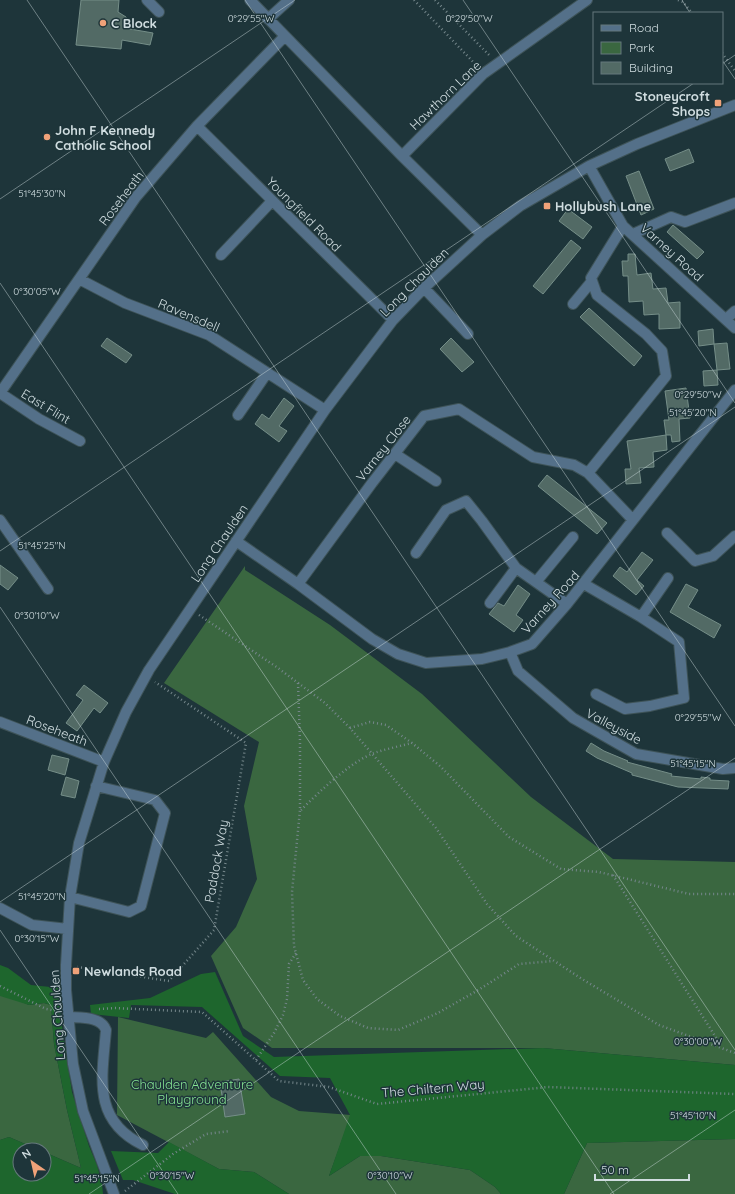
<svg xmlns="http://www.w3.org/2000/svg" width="735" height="1194" viewBox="0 0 735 1194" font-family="Quicksand,sans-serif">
	<rect width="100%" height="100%" fill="#1e353a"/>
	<path fill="#3a6740" d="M245,566V570L330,625L422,694L531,797L613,859L735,862V1065L543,1048H272L243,1028L211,956L236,927L257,879L244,806L259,742L164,683Z
		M0,993L29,1005L44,1003L51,1005L54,1044L67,1110L81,1168L44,1152V1150H39L9,1137L0,1140Z
		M118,1017L206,1038L213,1032L271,1097L299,1111L351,1115L329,1176L360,1156H381L470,1170L495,1187L501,1194H289L254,1172L219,1169L117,1115Z
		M735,1139V1194H564L587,1143Z"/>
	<path fill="#1e662d" d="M0,965L8,968L31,985L60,988L63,1009L60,1008L62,1026L72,1092L89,1146L97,1165L102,1184L103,1194H0V1140L9,1137L39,1150H20V1174H44V1152L81,1168L67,1110L54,1044L51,1005L44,1003L29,1005L0,996Z
		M215,972L243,1036L274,1057L543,1048L735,1065V1139L587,1143L564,1194H501L495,1187L470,1170L381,1156H360L329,1176L350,1115L330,1078L280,1076L202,1007L131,1005L129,1018L91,1014L90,1005L150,998L201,974Z
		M169,1142L219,1169L254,1172L289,1194H175L133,1180H123L111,1151L158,1153Z"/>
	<path fill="#526a65" stroke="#758e88" d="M81,0H119L118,12L126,17L130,29L153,33L150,45L122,40L121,49L76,45Z
		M689,149L694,162L670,171L665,159Z
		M639,171L654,209L641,215L626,176Z
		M568,209L592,227L583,239L559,221Z
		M673,225L704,252L697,259L667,232Z
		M571,240L581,248L543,294L533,286Z
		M628,254H635L637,275L651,273L653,289L666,288L668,303L680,302V328L659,329V314L644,315L643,301L629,302L628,276H623L622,261H628Z
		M589,308L642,356L634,366L580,317Z
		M713,329L714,344L699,346L698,331Z
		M107,338L132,355L126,363L101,346Z
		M451,338L474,362L462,372L440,349Z
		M727,343L730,369L717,370L714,344Z
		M717,370L718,385L704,386L703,371Z
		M686,388L690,418L679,419L680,441L672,442L671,435H666L664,420H669L665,391Z
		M284,398L294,406L279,426L287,431L279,442L255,424L262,414L269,419Z
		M666,435L667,450L653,452L654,467L639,468L641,483L626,484L625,469H631L627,441Z
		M547,475L607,523L597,534L538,486Z
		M642,552L653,560L637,580L644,586L636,595L613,576L620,567L627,572Z
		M0,565L18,578L8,590L0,584Z
		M686,584L698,590L688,607L721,625L714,638L670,612Z
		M518,585L530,594L516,615L523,620L514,632L489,614L498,603L504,606Z
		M84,685L108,703L100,713L94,708L77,731L66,723L83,700L76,695Z
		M591,743L604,751L628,761L627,762L672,774L671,776L701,779V777L710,778V780L729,781L728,789L678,787L632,775V773L597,758L586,751Z
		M52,755L69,759L65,775L48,770Z
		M66,777L79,781L75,798L61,795Z
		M239,1079L245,1114L225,1117L220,1082Z"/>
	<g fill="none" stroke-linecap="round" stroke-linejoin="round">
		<defs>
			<path id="minor" d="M147,0L159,12
				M250,0L402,156L482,235
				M268,19L289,0
				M197,126L393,320
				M402,156L483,74L587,0
				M589,166L623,226L735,328
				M623,226L591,278L597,295L646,334L662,351L666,376L588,473L633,520
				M633,234L671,217L685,222L735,203
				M221,255L272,201
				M79,279L125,303L209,335L325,410
				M424,288L468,334
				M573,304L592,281
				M726,319L735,311
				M0,393L136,197L197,126L285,36
				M0,393L39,419L80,441
				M238,415L267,373
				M395,454L436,481
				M0,520L48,589
				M667,533L695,561L713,556L735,536
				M236,541L298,584L372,639L398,654L426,663L482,659L510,652L532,644L567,604L735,390
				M416,553L446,510L466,501L482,521L516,568
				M536,582L573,537
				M298,584L372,483L424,416L459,409L533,457L574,465L588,473
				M584,584L641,617L668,578
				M490,603L516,568L567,604
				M510,652L518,671L573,718L636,754L723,769L735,768
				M596,694L625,709L650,706L684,698L679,642L641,617
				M0,722L104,762
				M70,897L129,912L141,906L165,813L155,800L96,786
				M0,908L32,925L68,929
				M68,1017C80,1018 101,1016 106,1030C102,1078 92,1120 143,1145
				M114,1194L83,1111L73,1064L66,990V965L70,897L79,843L104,762L126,712L149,670L325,410L393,320L424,288L482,235L520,206L589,166L637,144L735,105"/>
		</defs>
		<use href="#minor" stroke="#3e5358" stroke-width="12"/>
		<path stroke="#75878b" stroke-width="2.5" stroke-dasharray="1 3" stroke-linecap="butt" d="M414,0L477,66
			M435,0L491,57
			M678,0L683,2L692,13
			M722,53L735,71
			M199,615L278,668L325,703L350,728L436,828L487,904L516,936L582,979L659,1025L735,1053
			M298,683L300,741V810L292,892L294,946L303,980L317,999L340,1016L368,1028L398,1030L438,1013L480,989L519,964L553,961
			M350,728L370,722L386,725L412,743L440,766L509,837L561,869L599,872L689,894H735
			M301,810C319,792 350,762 374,753C386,749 400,746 412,743
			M613,875L722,1047
			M77,967L169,981L214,930L246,743L155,682
			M0,986L46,1009L58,1011
			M99,1009L114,1008L202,1012L279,1081L329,1087L377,1104L548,1087L735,1094
			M256,1060L274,1033L283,1015L287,999L289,964L296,953
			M125,1191L173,1154L206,1134L230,1131"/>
		<use href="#minor" stroke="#547089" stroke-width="10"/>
	</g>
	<path fill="none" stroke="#d0dde0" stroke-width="1" stroke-opacity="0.45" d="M27,0L735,1050M245,0L735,726M463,0L735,403M682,0L690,13M722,60L735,79M722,64L735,55M0,199L295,0M0,283L614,1194M0,551L694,83M0,607L396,1194M0,902L735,407M0,930L178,1194M89,1194L735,758M610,1194L735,1110"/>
	<g fill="#f0a279" stroke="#1e353a" stroke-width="1.5">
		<circle cx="103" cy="23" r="4"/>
		<rect x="714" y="99" width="8" height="8" rx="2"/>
		<circle cx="47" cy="137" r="4"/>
		<rect x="543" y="202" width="8" height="8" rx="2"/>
		<rect x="72" y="967" width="8" height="8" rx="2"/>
	</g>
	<g text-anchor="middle" stroke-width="3" stroke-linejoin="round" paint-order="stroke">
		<g font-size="13" font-weight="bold" fill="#d0dde0" stroke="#1e353a" text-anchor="start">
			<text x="111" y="28">C Block</text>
			<text x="710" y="101" text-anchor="end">Stoneycroft<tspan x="710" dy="15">Shops</tspan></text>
			<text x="55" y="135">John F Kennedy<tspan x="55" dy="15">Catholic School</tspan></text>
			<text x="555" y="211">Hollybush Lane</text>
			<text x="84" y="976">Newlands Road</text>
		</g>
		<g font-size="13" fill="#d0dde0" stroke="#1e353a">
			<text transform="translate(445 95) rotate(-44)" y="5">Hawthorn Lane</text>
			<text transform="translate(121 198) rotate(-53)" y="5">Roseheath</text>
			<text transform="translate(304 214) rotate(45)" y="5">Youngfield Road</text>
			<text transform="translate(672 252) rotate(42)" y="5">Varney Road</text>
			<text transform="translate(414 282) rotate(-45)" y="5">Long Chaulden</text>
			<text transform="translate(189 315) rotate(23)" y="5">Ravensdell</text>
			<text transform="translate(46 406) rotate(31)" y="5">East Flint</text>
			<text transform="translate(383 448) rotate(-52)" y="5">Varney Close</text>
			<text transform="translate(219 543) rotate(-56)" y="5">Long Chaulden</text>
			<text transform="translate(550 602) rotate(-48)" y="5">Varney Road</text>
			<text transform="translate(614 726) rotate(28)" y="5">Valleyside</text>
			<text transform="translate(57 730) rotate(21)" y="5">Roseheath</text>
			<text transform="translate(216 861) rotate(-80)" y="5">Paddock Way</text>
			<text transform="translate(57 1015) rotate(-94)" y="5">Long Chaulden</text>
			<text transform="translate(433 1088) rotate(-5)" y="5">The Chiltern Way</text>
		</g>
		<g font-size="13" fill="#86e493" stroke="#1e353a">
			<text x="192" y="1089">Chaulden Adventure<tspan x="192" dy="15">Playground</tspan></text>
		</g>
	</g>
	<g font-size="10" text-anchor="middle" fill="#d0dde0" stroke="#1e353a" stroke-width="3" stroke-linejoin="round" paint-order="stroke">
		<text x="251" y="22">0°29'55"W</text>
		<text x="469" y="22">0°29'50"W</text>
		<text x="42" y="197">51°45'30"N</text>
		<text x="37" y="295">0°30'05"W</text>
		<text x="698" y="398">0°29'50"W</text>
		<text x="693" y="416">51°45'20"N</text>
		<text x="42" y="549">51°45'25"N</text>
		<text x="37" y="619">0°30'10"W</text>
		<text x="698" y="721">0°29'55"W</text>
		<text x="693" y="767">51°45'15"N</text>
		<text x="42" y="900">51°45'20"N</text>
		<text x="37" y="942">0°30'15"W</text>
		<text x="698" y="1045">0°30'00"W</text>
		<text x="693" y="1119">51°45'10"N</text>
		<text x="172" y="1179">0°30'15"W</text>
		<text x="390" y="1179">0°30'10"W</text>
		<text x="97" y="1182">51°45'15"N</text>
	</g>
	<rect x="593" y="12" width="130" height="72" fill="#1e353a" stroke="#65787c"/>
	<rect x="601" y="25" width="20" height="6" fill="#547089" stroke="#65787c"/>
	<text x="629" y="32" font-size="12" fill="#d0dde0">Road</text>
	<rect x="601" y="42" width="20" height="12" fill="#3a6740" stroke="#65787c"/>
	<text x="629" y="52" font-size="12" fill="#d0dde0">Park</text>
	<rect x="601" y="62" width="20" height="12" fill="#526a65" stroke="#65787c"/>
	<text x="629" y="72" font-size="12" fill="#d0dde0">Building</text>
	<g transform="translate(32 1162) rotate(326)"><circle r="19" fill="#1e353a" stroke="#65787c"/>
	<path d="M0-3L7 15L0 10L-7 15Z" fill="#f0a279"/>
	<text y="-6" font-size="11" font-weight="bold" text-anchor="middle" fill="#d0dde0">N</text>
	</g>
	<path d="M595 1174v6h94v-6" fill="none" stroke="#d0dde0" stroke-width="2"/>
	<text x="601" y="1174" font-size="12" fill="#d0dde0" stroke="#1e353a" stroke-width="3" paint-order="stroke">50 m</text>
</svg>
